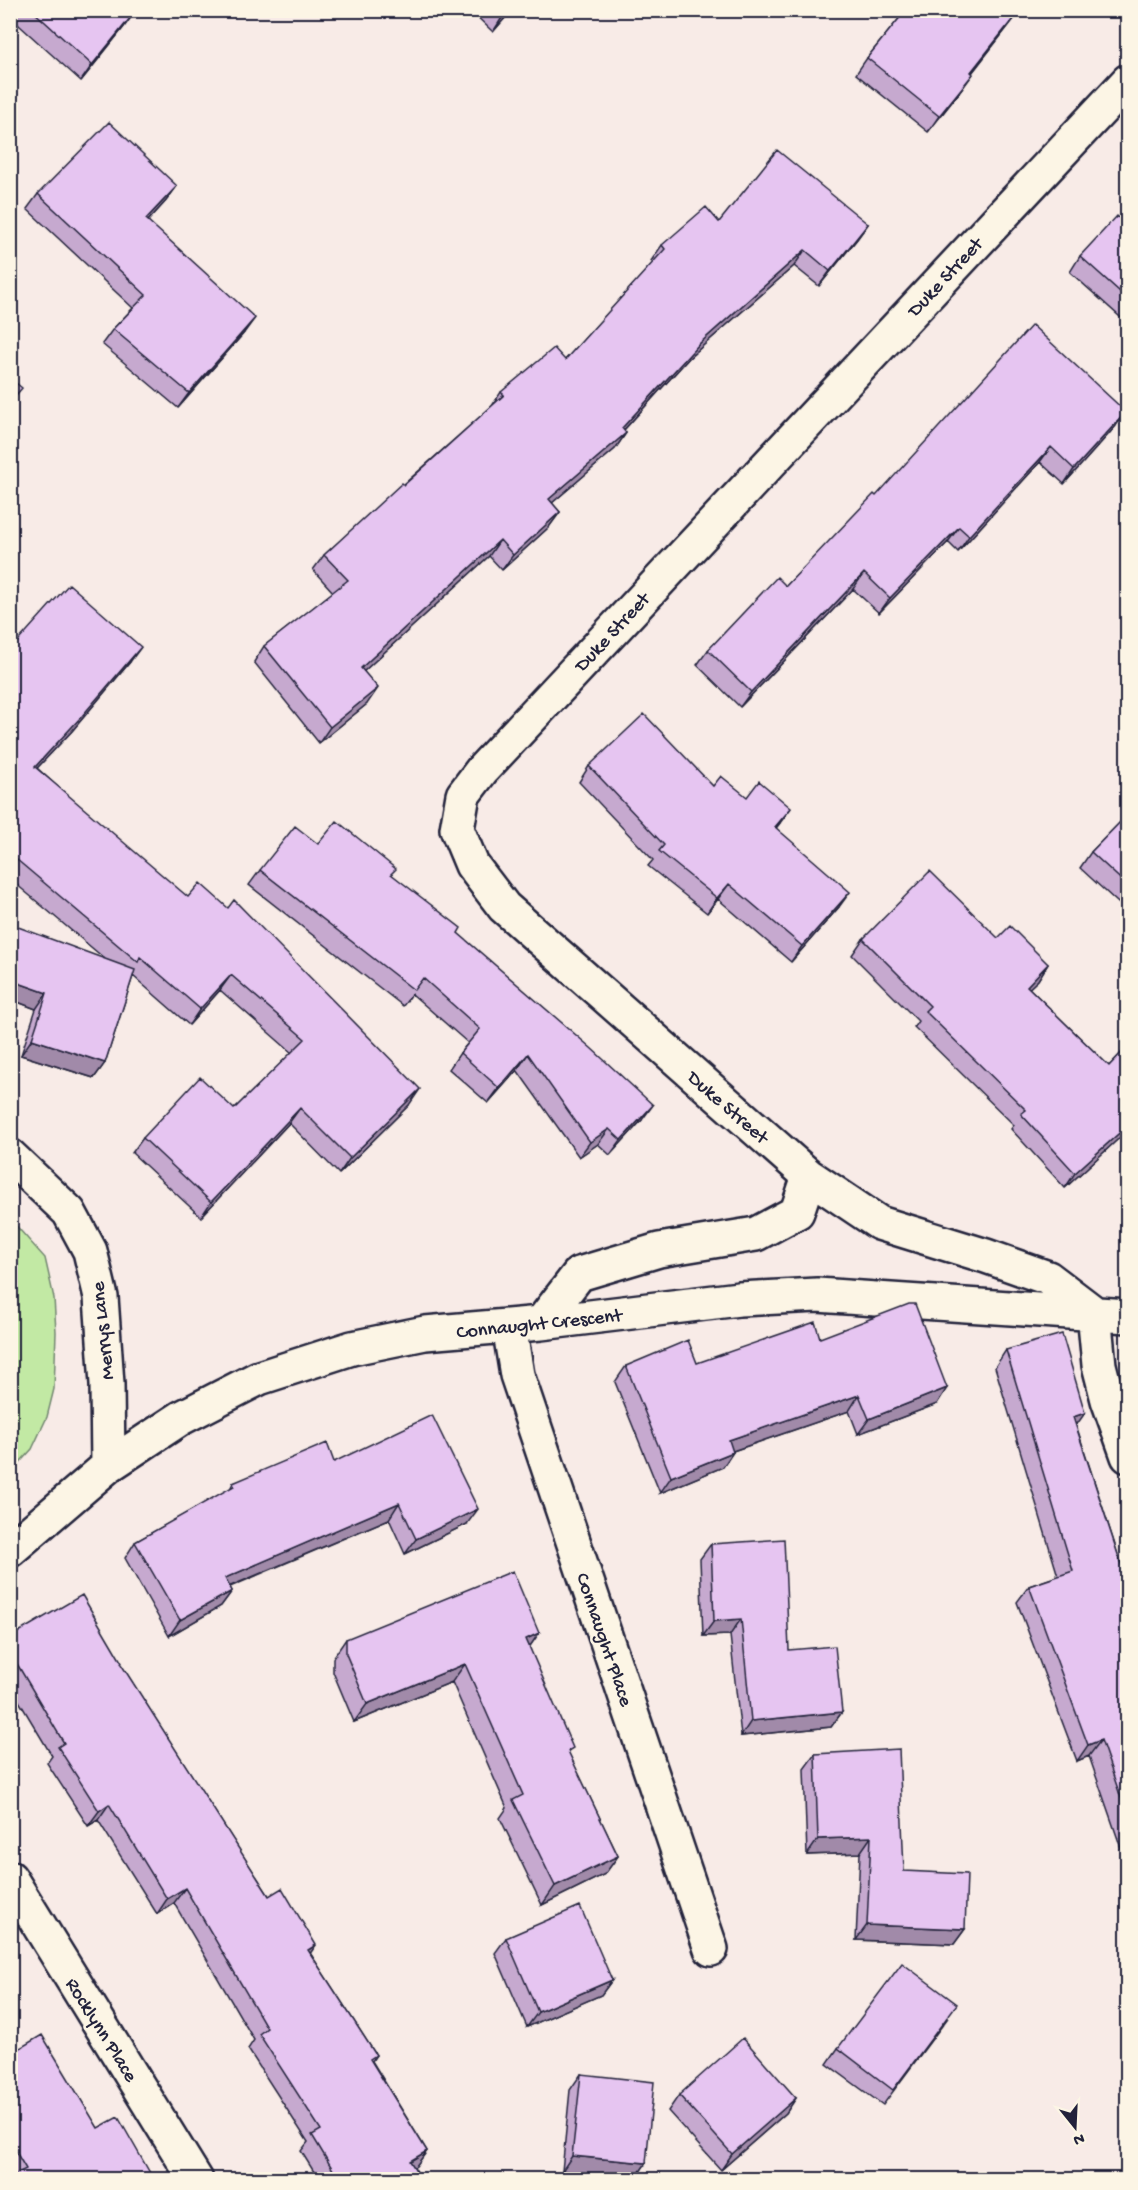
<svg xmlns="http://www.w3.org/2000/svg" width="1138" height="2190" viewBox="0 0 1138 2190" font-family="'Gochi Hand',sans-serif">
	<rect width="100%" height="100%" fill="#f8ebe7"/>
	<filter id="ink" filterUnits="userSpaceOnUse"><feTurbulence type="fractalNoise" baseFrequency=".0167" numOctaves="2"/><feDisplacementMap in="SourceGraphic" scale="12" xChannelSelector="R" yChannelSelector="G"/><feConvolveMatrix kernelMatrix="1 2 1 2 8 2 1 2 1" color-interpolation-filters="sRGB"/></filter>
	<g filter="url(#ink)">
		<path fill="#c2e9a4" stroke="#728670" stroke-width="1.5" d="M11,1220L45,1258L54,1298L56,1332L54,1389L47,1417L32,1449L11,1472Z"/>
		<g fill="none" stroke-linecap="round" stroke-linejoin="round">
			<defs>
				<path id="minor" d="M1128,81L482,770L463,795L457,829L472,865L504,907L809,1176L879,1223L986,1256L1048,1278L1094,1313L1099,1365L1108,1400L1128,1456
					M10,1156L69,1212L90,1251L101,1297L107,1384L108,1466
					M541,1323L579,1274L659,1250L756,1234L797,1212L809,1176
					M509,1326L517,1375L711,1949
					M10,1550L108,1466L181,1418L259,1378L352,1348L425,1333L541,1323L739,1299L817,1295L1128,1316
					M10,1878L196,2180"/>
			</defs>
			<use href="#minor" stroke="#22223b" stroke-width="38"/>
			<use href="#minor" stroke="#fcf5e5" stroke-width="33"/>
		</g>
		<path fill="#c6a9cf" stroke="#22223b" stroke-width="1.5" d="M10,10H134L124,27L81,81L10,17Z
			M470,10H512L493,32Z
			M899,10H1021L972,73L962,89L928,132L856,74L867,58L902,15L898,11Z
			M177,186L166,201L148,221L244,333L178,408L102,344L113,329L133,308L27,209L38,194Z
			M1128,221V324L1070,272L1080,256Z
			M719,222L868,224L857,239L819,286L794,266L689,358L624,430L626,433L615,449L552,503L560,512L549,527L502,570L489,556L364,671L367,704L319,743L254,662L264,646L333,592L313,570L324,555L492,406L501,392L565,360L653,263L651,261L662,245Z
			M1115,427L1064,484L1040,462L958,552L948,542L879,613L853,589L740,707L697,665L708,650L786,586L876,496Z
			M1128,529V542L1122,537Z
			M10,650L130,662L72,731L37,768L409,1105L339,1174L289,1123L201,1217L132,1153L143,1138L234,1109L292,1053L220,990L189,1025L133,976L105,1063L94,1078L21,1055L36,1009L10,999L104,958L10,879Z
			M589,766L713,786L780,823L776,828L839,907L791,962L718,899L707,913L648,866L653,860L579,782Z
			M1128,814V912L1080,868L1091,852Z
			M318,844L392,875L458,934L642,1120L610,1155L598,1144L579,1157L517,1070L488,1103L449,1069L460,1053L468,1043L412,994L403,1006L249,885L260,870Z
			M998,938L1048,964L1038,980L1029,988L1109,1066L1128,1046V1130L1065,1188L1011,1129L1014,1125L914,1027L918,1021L852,955L863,939Z
			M820,1338L937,1404L858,1434L849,1411L733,1451V1452L723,1467L660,1493L615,1382L626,1366L697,1363Z
			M1006,1350L1076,1425L1123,1570L1128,1569V1849L1126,1846L1121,1848L1089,1756L1077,1761L1017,1602L1029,1586L1058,1576L995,1367Z
			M334,1462L467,1524L405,1554L389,1519L230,1587L232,1591L221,1606L169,1636L125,1558L135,1542L230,1489L233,1483Z
			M711,1544L789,1650L842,1712L831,1727L741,1736L730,1635L703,1636L700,1559Z
			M539,1633L529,1647L569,1754L618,1856L605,1874L542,1905L500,1818L507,1808L452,1682L354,1722L333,1672V1658L346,1639Z
			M10,1637L121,1665L269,1896L310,1953L376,2055L372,2061L427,2151L416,2166L414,2167L422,2180H319L301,2151L308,2142L248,2049L254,2040L174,1903L157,1914L98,1820L88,1826L47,1763L52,1756L10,1686Z
			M815,1754L904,1871L965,1929L954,1944L856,1940L860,1853L807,1855L804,1769Z
			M506,1938L612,1980L601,1995L527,2027L495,1953Z
			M947,2019L883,2105L827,2064L838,2048Z
			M10,2054L98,2128L10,2180Z
			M581,2074L646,2163L635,2179L562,2171L570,2090Z
			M679,2095L796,2098L786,2113L721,2170L668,2111Z"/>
		<path fill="#a18aa9" stroke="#22223b" stroke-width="1.5" d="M509,10H512L493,32L503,16Z
			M1020,10H1021L960,88L971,72Z
			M135,12L124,27L81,81L92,65Z
			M973,74L962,89L928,132L939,116Z
			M177,186L166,201L135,235L146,219Z
			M868,224L857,239L819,286L830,271Z
			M805,250L794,266L689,358L611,444L622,428L700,343Z
			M255,318L244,333L178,408L189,393Z
			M1126,412L1115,427L1064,484L1074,469Z
			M626,433L615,449L538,515L549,499Z
			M1051,447L1040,462L958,552L969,536Z
			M560,512L549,527L502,570L513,555Z
			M959,527L948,542L879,613L890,598Z
			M500,540L489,556L351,683L361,668Z
			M864,573L853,589L740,707L751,692Z
			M141,647L130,662L72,731L24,782L35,767Z
			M378,688L367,704L319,743L330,727Z
			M791,808L780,823L765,842L775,827Z
			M729,884L718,899L707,913L717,898Z
			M850,892L839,907L791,962L802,946Z
			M1048,964L1038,980L1016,1001L1027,986Z
			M231,975L220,990L189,1025L200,1009Z
			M10,980L47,993L36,1009L10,999Z
			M32,1039L105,1063L94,1078L21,1055Z
			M528,1054L517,1070L488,1103L499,1088Z
			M420,1089L409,1105L339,1174L350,1158Z
			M653,1105L642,1120L610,1155L621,1140Z
			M300,1108L289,1123L201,1217L211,1202Z
			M1128,1125V1130L1065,1188L1075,1173Z
			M609,1129L598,1144L579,1157L590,1142Z
			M947,1388L937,1404L858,1434L869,1419Z
			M859,1395L849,1411L718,1456L729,1440Z
			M1085,1413L1073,1430V1417Z
			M733,1452L723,1467L660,1493L671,1477Z
			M399,1503L389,1519L214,1593L225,1578Z
			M478,1509L467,1524L405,1554L416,1539Z
			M232,1591L221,1606L169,1636L180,1620Z
			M741,1619L730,1635L703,1636L714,1621Z
			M539,1633L526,1652V1639Z
			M465,1664L452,1682L354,1722L367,1704Z
			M842,1712L831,1727L741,1736L751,1721Z
			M1101,1740L1089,1756L1077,1761L1088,1745Z
			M109,1804L98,1820L88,1826L99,1811Z
			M871,1837L860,1853L807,1855L818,1839Z
			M1128,1838V1844L1126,1846L1121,1848Z
			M618,1856L605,1874L542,1905L555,1886Z
			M185,1888L174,1903L157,1914L167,1899Z
			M867,1925L965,1929L954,1944L856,1940Z
			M316,1945L305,1961L308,1950Z
			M612,1980L601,1995L527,2027L538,2012Z
			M796,2098L786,2113L721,2170L732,2154Z
			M427,2151L416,2166L399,2176L410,2161Z
			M572,2156L646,2163L635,2179L562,2171Z"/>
		<path fill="#e6c5f1" stroke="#22223b" stroke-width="1.5" d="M32,10H134L135,12L92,65Z
			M497,10H509L503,16Z
			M906,10H1020L971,72L973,74L939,116L867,58Z
			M109,122L177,186L146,219L255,318L189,393L113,329L146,295L38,194Z
			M777,150L868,224L830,271L805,250L700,343L622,428L626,433L549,499L560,512L513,555L500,540L361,668L378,688L330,727L264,646L348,580L324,555L402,483L404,485L504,395L501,392L554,348L565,360L665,249L662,245L706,207L719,222Z
			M1117,216L1125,224L1128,221V299L1080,256Z
			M1032,325L1126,412L1074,469L1051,447L969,536L959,527L890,598L864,573L751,692L708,650L777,577L786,586L874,494L876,496Z
			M10,378L22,388L10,402Z
			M69,584L141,647L82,716L35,767L188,897L200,883L228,908L234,900L420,1089L350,1158L300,1108L211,1202L143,1138L200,1077L234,1109L305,1039L231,975L200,1009L140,957L138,962L10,854V650Z
			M644,714L713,786L721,776L747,797L759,781L791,808L775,827L850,892L802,946L729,884L717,898L659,851L664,845L589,766Z
			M1128,814V886L1091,852Z
			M337,821L396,869L391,874L461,928L458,933L591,1048L653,1105L621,1140L609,1129L590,1142L528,1054L499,1088L460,1053L480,1029L423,978L414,990L260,870L295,826L318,844Z
			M930,871L998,938L1010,926L1048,964L1027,986L1109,1066L1128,1046V1125L1075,1173L1021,1114L1026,1110L925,1011L930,1006L863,939Z
			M10,924L135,970L105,1063L32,1039L47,993L10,980Z
			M909,1304H915L947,1388L869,1419L859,1395L729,1440L733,1452L671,1477L626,1366L688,1340L697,1363L815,1322L820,1338Z
			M1062,1334L1085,1413L1073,1417L1123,1570L1128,1569V1818L1101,1740L1088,1745L1029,1586L1073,1571L1006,1350Z
			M432,1415L478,1509L416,1539L399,1503L225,1578L232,1591L180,1620L135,1542L234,1486L233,1483L327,1443L334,1462Z
			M784,1539L789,1650L835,1646L842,1712L751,1721L741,1619L714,1621L711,1544Z
			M513,1571L539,1633L526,1639L573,1748L568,1751L618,1856L555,1886L513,1800L523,1795L465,1664L367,1704L346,1654V1639Z
			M82,1595L122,1663L121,1664L269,1896L282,1888L316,1945L308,1950L376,2055L370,2059L427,2151L410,2161L422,2180H339L312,2135L321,2130L259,2034L267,2028L185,1888L167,1899L109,1804L99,1811L58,1747L64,1743L10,1652V1637Z
			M899,1749L904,1871L967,1874L965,1929L867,1925L871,1837L818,1839L815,1754Z
			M580,1906L612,1980L538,2012L506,1938Z
			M902,1963L957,2004L893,2090L838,2048Z
			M42,2035L98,2128L118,2117L154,2180H10V2177L26,2169L10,2142V2054Z
			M743,2038L796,2098L732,2154L679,2095Z
			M581,2074L654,2082L646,2163L572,2156Z"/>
	</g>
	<g text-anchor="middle" stroke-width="5" stroke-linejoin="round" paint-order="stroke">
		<g font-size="20" fill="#22223b" stroke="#fcf5e5">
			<text transform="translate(944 276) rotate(-47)" y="7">Duke Street</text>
			<text transform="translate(611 631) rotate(-47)" y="7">Duke Street</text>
			<text transform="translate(729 1106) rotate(41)" y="7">Duke Street</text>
			<text transform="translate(539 1322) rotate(-6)" y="7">Connaught Crescent</text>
			<text transform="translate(101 1331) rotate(-96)" y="7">Merrys Lane</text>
			<text transform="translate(606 1639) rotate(71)" y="7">Connaught Place</text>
			<text transform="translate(103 2029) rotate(58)" y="7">Rocklynn Place</text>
		</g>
	</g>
	<rect width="1138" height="2190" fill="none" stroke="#fcf5e5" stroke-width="36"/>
	<rect x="18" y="18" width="1102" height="2154" fill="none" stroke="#22223b" stroke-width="2" filter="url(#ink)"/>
	<g transform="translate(1075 2127) rotate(162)" stroke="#fcf5e5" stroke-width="4.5" paint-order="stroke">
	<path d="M0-4.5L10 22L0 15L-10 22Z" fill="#22223b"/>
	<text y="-9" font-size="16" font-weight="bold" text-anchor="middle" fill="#22223b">N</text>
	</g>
</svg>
